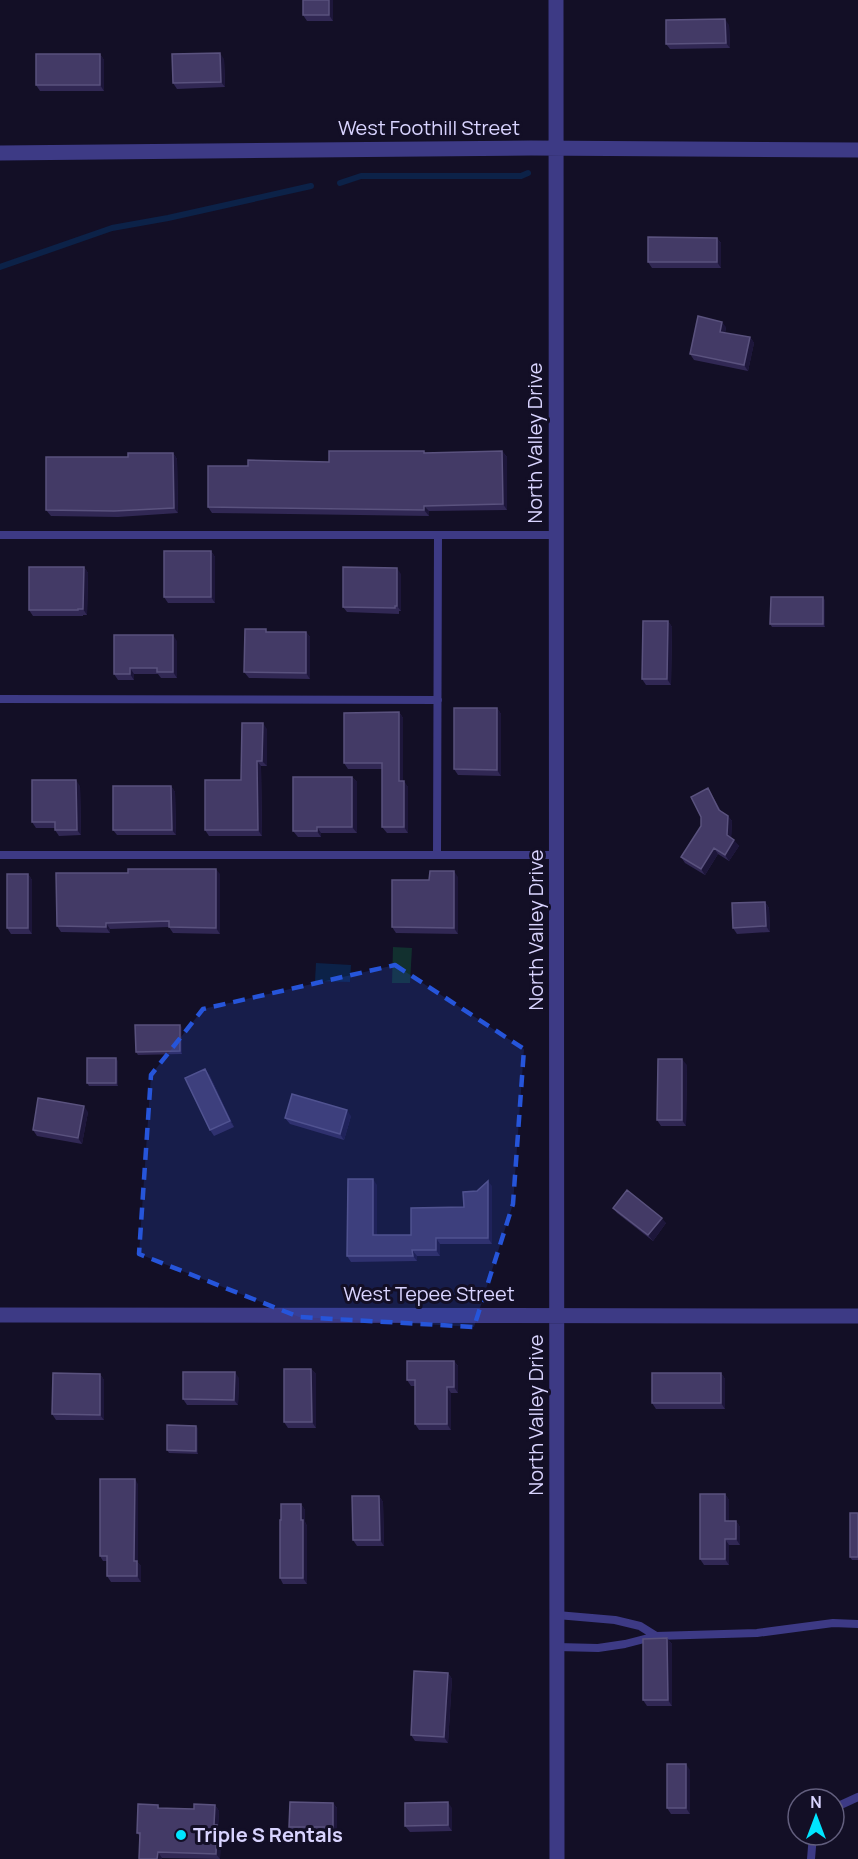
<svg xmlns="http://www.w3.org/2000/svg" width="858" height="1859" viewBox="0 0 858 1859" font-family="Manrope,sans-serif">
	<rect width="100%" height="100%" fill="#130f26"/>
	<path fill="#12302f" d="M393,947L412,948L410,983H392Z"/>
	<path fill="#0c2248" d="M316,963L351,965L350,982L315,981Z"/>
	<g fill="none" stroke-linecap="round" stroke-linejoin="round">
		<path stroke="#0c2248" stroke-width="6" d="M340,183L361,176H521L528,173
			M0,267L112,228L168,218L311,186"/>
		<path stroke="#3d3a85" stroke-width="8" d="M0,535H555
			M0,699L438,700
			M0,855H556
			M437,855L438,535
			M557,1615L615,1620L640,1626L656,1636L757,1633L833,1623L858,1624
			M557,1647L598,1648L625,1644L656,1636
			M834,1808L858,1797
			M811,1859L813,1835"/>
		<path stroke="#3d3a85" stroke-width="15" d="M556,0L557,1859
			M0,153L531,148L858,150
			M0,1315L858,1316"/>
	</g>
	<path fill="#312854" d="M333,0V21H307L303,15Z
		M729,25L730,48L670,49L666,44Z
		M100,54L104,60V91H40L36,85Z
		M224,59L225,87L177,89L173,83Z
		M717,238L721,243V268H652L648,262Z
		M726,327L725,333L750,337L754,343L748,371L694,360L690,354Z
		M424,451L425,453L502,451L507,457V510L429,511V516L212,513L208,507L248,466L329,462Z
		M173,453L177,459L178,513L118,517L51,516L46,510L128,457Z
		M211,551L215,557V603H168L164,597Z
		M84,567L88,573L87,615H83V616H33L29,610Z
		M401,574V611H399V614L347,612L343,607Z
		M825,600V627H772L770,624Z
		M668,621L672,627L671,685H646L642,679Z
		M268,632H306L310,637V679L249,678L244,672Z
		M177,641V678H161L158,674H134V680H118L114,674Z
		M497,708L501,714V776L458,775L454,769Z
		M399,712L403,718V781L408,787V833H387L382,827V769H348L344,763Z
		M267,729V766H261L262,836H209L205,830L241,780Z
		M352,777L357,782V833H321V837H298L293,831Z
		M80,786L81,835L59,836L55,830V828H36L32,822Z
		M171,786L175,792L176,835H117L113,830Z
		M708,788L721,811L728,816L732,821L731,838L739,846L729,861L718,854L705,875L685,863L681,857L701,826Z
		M28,874L32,880V934H11L7,928Z
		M220,874V934L173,933L169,927L110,929V933L61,932L57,926Z
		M458,877V934L396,933L392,927L429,880Z
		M765,902L769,908L770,932L737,934L733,928Z
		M182,1027V1054L138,1055L136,1052Z
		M118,1061V1086H89L87,1083Z
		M687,1065L686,1126H661L657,1120Z
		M209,1074L234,1127L214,1136L210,1130Z
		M88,1112L82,1144L37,1136L33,1130Z
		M351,1116L344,1140L290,1124L285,1118Z
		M377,1185V1235H411L464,1207L477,1191L492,1186V1244H440V1256H417V1261L351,1262L347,1256Z
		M613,1208L666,1223L653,1241L617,1213Z
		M454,1361L458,1366V1393H451V1430H419L415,1424V1386H411L407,1380Z
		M311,1369L316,1374V1428H288L284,1422Z
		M721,1373L725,1379V1409H656L652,1403Z
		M100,1374L104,1380V1420H56L52,1414Z
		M239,1378L238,1405H187L183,1399Z
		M198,1428V1454L169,1453L167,1450Z
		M138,1484V1563L141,1566V1582H111L107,1576V1561H103L100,1556Z
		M725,1494L729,1500V1521H736L740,1527V1545H729V1565H704L700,1559Z
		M379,1496L383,1502L384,1546H357L353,1540Z
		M301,1504L305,1510V1522L307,1526V1584H283L280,1578L281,1520Z
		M858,1513V1560H852L850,1557Z
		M667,1638L672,1644V1706H647L643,1700Z
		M448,1673L452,1679L448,1743L415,1741L411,1735Z
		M690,1770V1814H671L667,1808Z
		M333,1803L337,1808V1833H294L289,1827Z
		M158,1805L159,1808L194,1809L215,1805L219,1811L218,1827L221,1831L220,1859L162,1858V1859H139L140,1836L137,1833Z
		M452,1808V1831L410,1832L405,1826Z"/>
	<path fill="#1d163a" d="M329,0H333V21L329,15Z
		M725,19L729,25L730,48L726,43Z
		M220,53L224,59L225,87L221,82Z
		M100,54L104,60V91L100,85Z
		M717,238L721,243V268L717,262Z
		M722,322L726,327L724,338L720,332Z
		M750,337L754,343L748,371L744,365Z
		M502,451L507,457V510L503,504Z
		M173,453L177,459L178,513L174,508Z
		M424,506L429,511V516L424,510Z
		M211,551L215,557V603L211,597Z
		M84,567L88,573L87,615L83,609Z
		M397,568L401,574V611L397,606Z
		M823,597L825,600V627L823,624Z
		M668,621L672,627L671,685L667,679Z
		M306,632L310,637V679L306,673Z
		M173,635L177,641V678L173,672Z
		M130,668L134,674V680L130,674Z
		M497,708L501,714V776L497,770Z
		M399,712L403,718V787L399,781Z
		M263,723L267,729V766L262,761Z
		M257,761L261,766L262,836L258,830Z
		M352,777L357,782V833L352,827Z
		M76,780L80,786L81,835L77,830Z
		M404,781L408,787V833L404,827Z
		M171,786L175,792L176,835L172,830Z
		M728,816L732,821L731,841L727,835Z
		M317,827L321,833V837L317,831Z
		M734,840L739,846L729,861L725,855Z
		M714,848L718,854L705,875L701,869Z
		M216,869L220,874V934L216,928Z
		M454,871L458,877V934L454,928Z
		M28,874L32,880V934L28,928Z
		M765,902L769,908L770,932L766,926Z
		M106,923L110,929V933L106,927Z
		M180,1025L182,1027V1054L180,1051Z
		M116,1058L118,1061V1086L116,1083Z
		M682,1059L687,1065L686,1126L682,1120Z
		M205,1069L209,1074L234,1127L230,1121Z
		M84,1106L88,1112L82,1144L78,1138Z
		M347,1110L351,1116L344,1140L340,1134Z
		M373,1179L377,1185V1241L373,1235Z
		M488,1181L492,1186V1244L488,1238Z
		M662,1218L666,1223L653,1241L648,1235Z
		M436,1238L440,1244V1256L436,1250Z
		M412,1250L417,1256V1261L413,1256Z
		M454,1361L458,1366V1393L454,1387Z
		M311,1369L316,1374V1428L312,1422Z
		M235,1372L239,1378L238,1405L234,1400Z
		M721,1373L725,1379V1409L721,1403Z
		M100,1374L104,1380V1420L100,1415Z
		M447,1387L451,1393V1430L447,1424Z
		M196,1426L198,1428V1454L196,1451Z
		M135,1479L138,1484V1563L141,1566V1582L137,1576L134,1561Z
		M725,1494L729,1500V1527L725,1521Z
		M379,1496L383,1502L384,1546L380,1540Z
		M301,1504L305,1510V1522L307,1526V1584L303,1578Z
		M736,1521L740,1527V1545L736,1539Z
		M725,1539L729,1545V1565L725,1559Z
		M667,1638L672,1644V1706L668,1700Z
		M448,1673L452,1679L448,1743L444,1737Z
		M686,1764L690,1770V1814L686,1808Z
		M448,1802L452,1808V1831L448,1825Z
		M333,1803L337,1808V1833L333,1827Z
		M215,1805L219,1811L218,1827L221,1831L220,1859L216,1854L214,1825Z
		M158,1852L162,1858V1859H157Z"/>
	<path fill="#433a66" stroke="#5a527e" stroke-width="1.5" d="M303,0H329V15H303Z
		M725,19L726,43L666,44V20Z
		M220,53L221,82L173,83L172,54Z
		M36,54H100V85H36Z
		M648,237L717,238V262H648Z
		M698,316L722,322L720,332L750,337L744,365L690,354Z
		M329,451H424V453L502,451L503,504L424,506V510L208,507V466H248V460L329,462Z
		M128,453H173L174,508L114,511L46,510V457H128Z
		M164,551H211V597H164Z
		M29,567H84L83,609H78V610H29Z
		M343,567L397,568V606H395V608L343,607Z
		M771,597H823V624H770Z
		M643,621H668L667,679H642Z
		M245,629H266V632H306V673L244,672Z
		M114,635H173V672H157V668H130V674H114Z
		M454,708H497V770L454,769Z
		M399,712V781H404V827H382V763H344V713Z
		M242,723H263L262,761H257L258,830H205V780H241Z
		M293,777H352V827H317V831H293Z
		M32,780H76L77,830H55V822H32Z
		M113,786H171L172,830H113Z
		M708,788L719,810L728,816L727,835L734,840L725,855L714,848L701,869L681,857L701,826V817L691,797Z
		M128,869H216V928L169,927V921L106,923V927L57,926L56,873H128Z
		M430,871H454V928L392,927V880H429Z
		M7,874H28V928H7Z
		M765,902L766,926L733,928L732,903Z
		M135,1025H180V1051L136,1052Z
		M87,1058H116V1083H87Z
		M658,1059H682V1120H657Z
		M205,1069L230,1121L210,1130L185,1078Z
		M292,1094L347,1110L340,1134L285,1118Z
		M38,1098L84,1106L78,1138L33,1130Z
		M348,1179H373V1235H411V1208L464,1207L463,1192L477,1191L488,1181V1238H436V1250H412L413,1256H347Z
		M627,1190L662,1218L648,1235L613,1208Z
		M407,1361H454V1387H447V1424H415V1380H407Z
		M284,1369H311L312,1422H284Z
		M183,1372H235L234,1400L183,1399Z
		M53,1373L100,1374V1415L52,1414Z
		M652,1373H721V1403H652Z
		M167,1425L196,1426V1451L167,1450Z
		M100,1479H135L134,1561H137V1576H107V1556H100Z
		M700,1494H725V1521H736V1539H725V1559H700Z
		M352,1496H379L380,1540H353Z
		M281,1504H301V1520H303V1578H280V1520H281Z
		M850,1513H858V1557H850Z
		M667,1638L668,1700H643V1639Z
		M414,1671L448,1673L444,1737L411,1735Z
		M667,1764H686V1808H667Z
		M290,1802L333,1803V1827H289Z
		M448,1802V1825L405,1826V1803Z
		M138,1804L158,1805V1808L194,1809V1804L215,1805L214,1825H217L216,1854L158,1852L157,1859H139L140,1833H137Z"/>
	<path fill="#2655da" fill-opacity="0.2" stroke="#2655da" stroke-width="4.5" stroke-dasharray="12 8" stroke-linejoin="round" d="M395,965L524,1049L513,1204L474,1327L299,1317L139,1254L151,1075L203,1009Z"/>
	<circle fill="#00e5ff" stroke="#130f26" stroke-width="2" cx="181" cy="1835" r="6"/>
	<g text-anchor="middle" stroke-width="6" stroke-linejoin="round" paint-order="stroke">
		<g font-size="20" fill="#d9d4ff" stroke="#130f26">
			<text x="429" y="135">West Foothill Street</text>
			<text transform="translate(535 443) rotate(-90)" y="7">North Valley Drive</text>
			<text transform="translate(536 930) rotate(-90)" y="7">North Valley Drive</text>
			<text x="429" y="1301">West Tepee Street</text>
			<text transform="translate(536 1415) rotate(-90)" y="7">North Valley Drive</text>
		</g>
		<g font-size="20" font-weight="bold" fill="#d9d4ff" stroke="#130f26" text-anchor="start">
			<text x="193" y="1842">Triple S Rentals</text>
		</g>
	</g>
	<g transform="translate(816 1817)"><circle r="28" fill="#130f26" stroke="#625e7d" stroke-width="1.5"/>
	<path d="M0-4.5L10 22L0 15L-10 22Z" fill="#00e5ff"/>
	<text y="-9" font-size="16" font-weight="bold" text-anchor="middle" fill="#d9d4ff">N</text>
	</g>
</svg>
